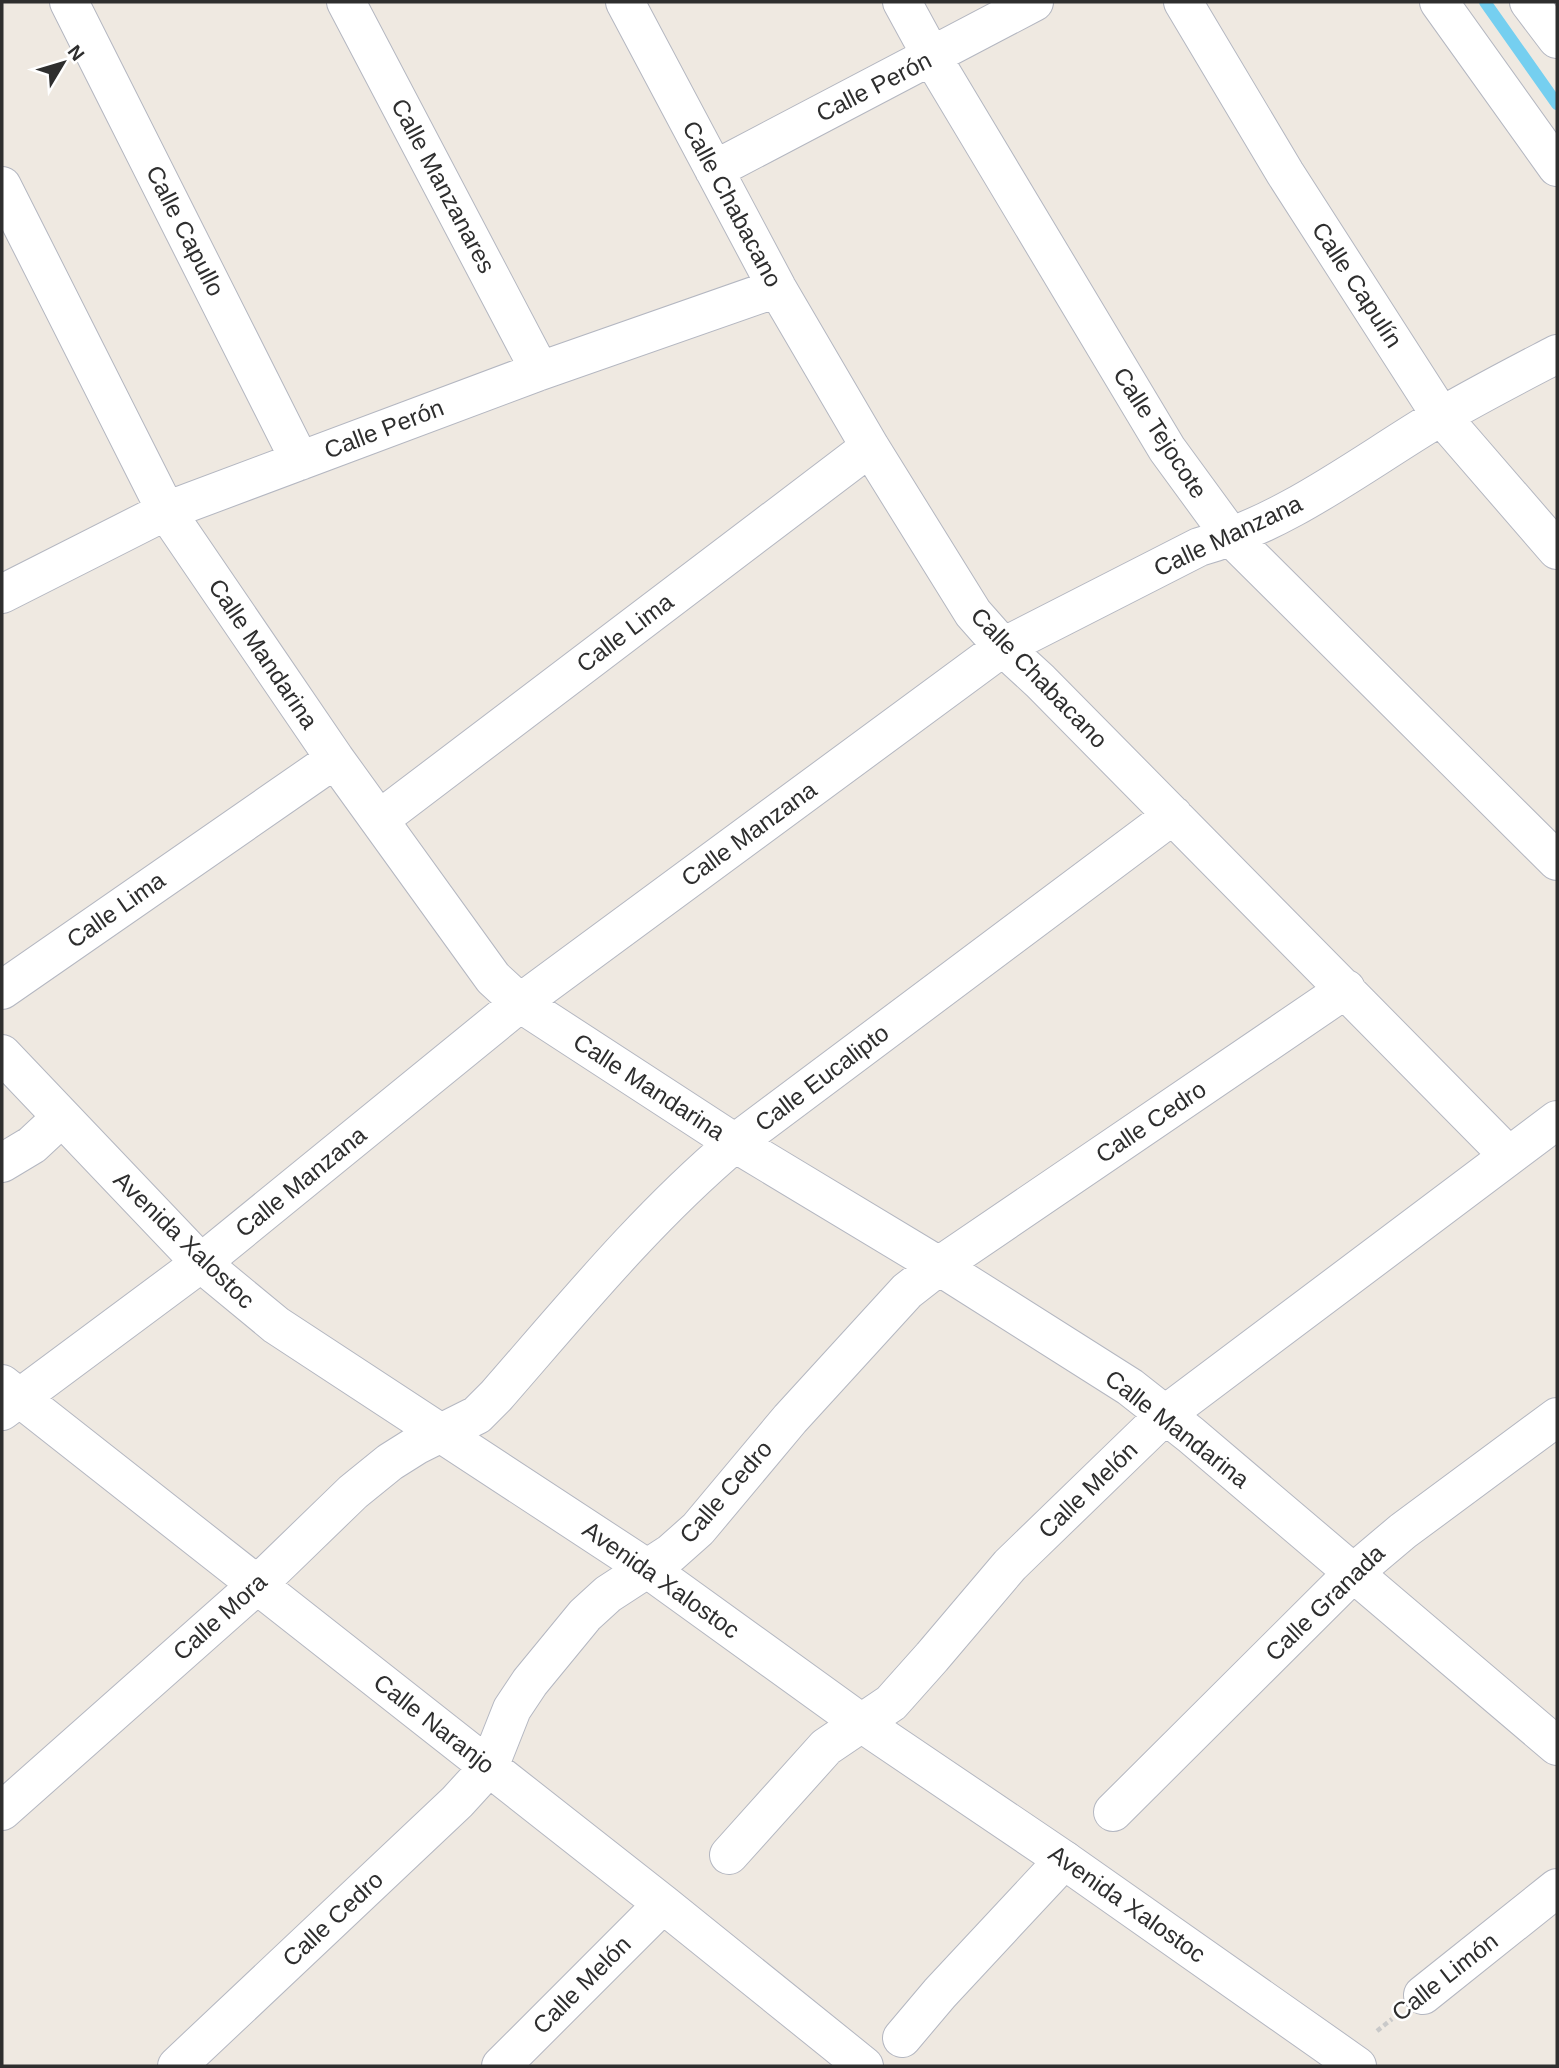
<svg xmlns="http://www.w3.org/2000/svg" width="1559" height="2068" viewBox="0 0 1559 2068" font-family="Helvetica,sans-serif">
	<rect width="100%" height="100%" fill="#efe9e1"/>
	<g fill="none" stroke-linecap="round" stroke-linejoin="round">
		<path stroke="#75cff0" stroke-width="12" d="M1485,2L1557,104"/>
		<defs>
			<path id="minor" d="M69,2L300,461
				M346,2L540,371
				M625,2L777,288L870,447L973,613L1003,647L1040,681L1508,1155
				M902,2L932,57L1167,449L1232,538L1557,861
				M1183,2L1285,173L1441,416L1557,550
				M1439,2L1557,167
				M1529,2L1557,39
				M714,170L1034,2
				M2,186L166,511L335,759L493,978L520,1003L735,1143L939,1266L1130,1387L1191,1435L1557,1746
				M2,594L166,511L540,371L777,288
				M380,819L870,447
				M2,990L335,759
				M2,1163L32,1145L61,1118
				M2,1384L663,1904L864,2066
				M2,1411L201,1263L520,1003L1003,647L1199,547C1282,524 1352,471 1425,426C1468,400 1513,377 1557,354
				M2,1811L257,1585L353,1492L390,1462L417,1445L477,1415L496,1396C572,1309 646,1218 735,1143L1173,815
				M1113,1812L1352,1574L1403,1531L1557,1417
				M729,1855L826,1747L891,1703L932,1657L1010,1565L1166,1414L1557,1120
				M1423,1995L1557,1888
				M902,2038L940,1993L1064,1860
				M177,2066L457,1802L489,1767L512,1709L530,1682L585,1615L608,1594L671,1553L698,1529L790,1419L907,1291L939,1266L1346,989
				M501,2066L663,1904"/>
			<path id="tertiary" d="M2,1054L201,1263L276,1325L648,1569L860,1722L1064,1860L1357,2066"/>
		</defs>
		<use href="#minor" stroke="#b4b7c1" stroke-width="40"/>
		<use href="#tertiary" stroke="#b4b7c1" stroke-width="40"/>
		<path stroke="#c9c9c9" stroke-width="4.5" stroke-dasharray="5 3.5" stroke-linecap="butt" d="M1377,2031L1392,2019"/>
		<use href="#minor" stroke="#fff" stroke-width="38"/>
		<use href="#tertiary" stroke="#fff" stroke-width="38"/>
	</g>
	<g text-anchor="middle" stroke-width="5" stroke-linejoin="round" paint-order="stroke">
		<g font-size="24" fill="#2e2e2e" stroke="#fff">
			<text transform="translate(874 87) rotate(-27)" y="8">Calle Perón</text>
			<text transform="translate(443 186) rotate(62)" y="8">Calle Manzanares</text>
			<text transform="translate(732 204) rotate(62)" y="8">Calle Chabacano</text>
			<text transform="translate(185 231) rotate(63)" y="8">Calle Capullo</text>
			<text transform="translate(1357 285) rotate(57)" y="8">Calle Capulín</text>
			<text transform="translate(384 429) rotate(-21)" y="8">Calle Perón</text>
			<text transform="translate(1160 433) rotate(57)" y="8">Calle Tejocote</text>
			<text transform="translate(1228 536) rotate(-25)" y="8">Calle Manzana</text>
			<text transform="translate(625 633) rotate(-37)" y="8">Calle Lima</text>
			<text transform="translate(263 654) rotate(56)" y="8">Calle Mandarina</text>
			<text transform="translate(1039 678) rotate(46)" y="8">Calle Chabacano</text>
			<text transform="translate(749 834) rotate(-36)" y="8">Calle Manzana</text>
			<text transform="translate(116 910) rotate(-35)" y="8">Calle Lima</text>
			<text transform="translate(822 1078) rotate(-37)" y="8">Calle Eucalipto</text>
			<text transform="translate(649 1087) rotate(33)" y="8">Calle Mandarina</text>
			<text transform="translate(1151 1122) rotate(-34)" y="8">Calle Cedro</text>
			<text transform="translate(301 1182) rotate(-39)" y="8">Calle Manzana</text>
			<text transform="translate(184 1240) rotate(44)" y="8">Avenida Xalostoc</text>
			<text transform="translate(1177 1429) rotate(38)" y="8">Calle Mandarina</text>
			<text transform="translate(1088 1490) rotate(-44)" y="8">Calle Melón</text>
			<text transform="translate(726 1492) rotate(-49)" y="8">Calle Cedro</text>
			<text transform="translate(661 1580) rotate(35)" y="8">Avenida Xalostoc</text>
			<text transform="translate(1325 1603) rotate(-44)" y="8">Calle Granada</text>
			<text transform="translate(220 1617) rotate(-42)" y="8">Calle Mora</text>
			<text transform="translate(434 1724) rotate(38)" y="8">Calle Naranjo</text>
			<text transform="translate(1127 1904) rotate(35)" y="8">Avenida Xalostoc</text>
			<text transform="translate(333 1919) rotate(-43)" y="8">Calle Cedro</text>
			<text transform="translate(1445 1977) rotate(-38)" y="8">Calle Limón</text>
			<text transform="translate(582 1985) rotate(-45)" y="8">Calle Melón</text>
		</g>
	</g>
	<rect width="1559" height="2068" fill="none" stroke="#2e2e2e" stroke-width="7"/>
	<g transform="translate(63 63) rotate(52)" stroke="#ffffff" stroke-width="5" paint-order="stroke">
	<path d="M0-5L12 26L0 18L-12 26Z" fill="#2e2e2e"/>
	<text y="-10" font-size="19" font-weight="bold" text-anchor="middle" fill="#2e2e2e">N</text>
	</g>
</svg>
